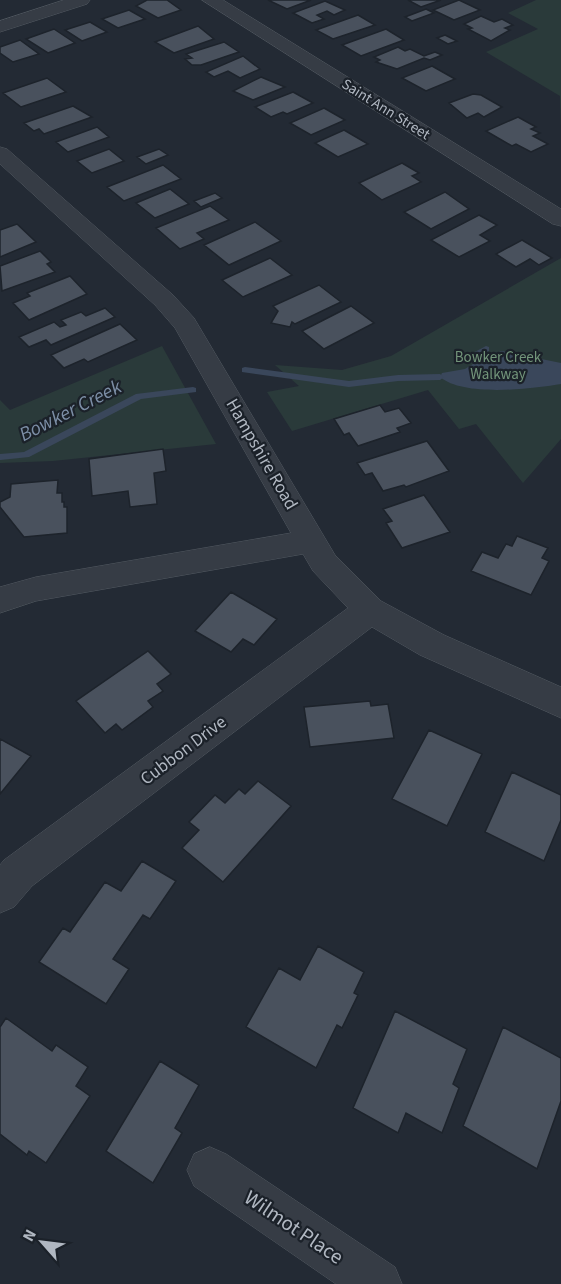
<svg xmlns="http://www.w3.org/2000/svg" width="561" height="1284" viewBox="0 0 561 1284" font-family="'Source Sans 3',sans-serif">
	<rect width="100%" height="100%" fill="#232a34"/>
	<path fill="#2a3a3a" d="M536,0H561V128L560,96L486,52L538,29L508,13Z
		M561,258V439L523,483L476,424L459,429L428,390L292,431L267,392L299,386L275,365L342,370L391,356Z
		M162,346L216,444L53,461L0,463V400L10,410Z"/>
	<path fill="#3a475b" d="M502,351L561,363V384C531,389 464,397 440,377L442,373L465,369L487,355Z"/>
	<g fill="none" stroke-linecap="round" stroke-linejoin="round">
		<path fill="#3a475b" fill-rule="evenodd" d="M486,346L489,347V351L475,357L471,354Z
			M245,367L349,381L398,375L440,374L444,377L440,380L398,381L349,387L242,372V368Z
			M193,387L196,388V392L141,399L29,457L0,460V454L24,452L136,394Z"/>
	</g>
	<path fill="#49515d" stroke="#1d232b" stroke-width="1.5" d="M167,0L181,10L158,18L136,6L147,0Z
		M268,0H311L287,9Z
		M408,0H441L421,7Z
		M459,0L480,10L454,20L433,10Z
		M325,1L345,10L334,15L327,11L317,15L324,19L312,23L293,13Z
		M426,9L434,13L412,21L405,17Z
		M129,10L145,19L118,28L102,19Z
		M358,15L375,25L333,39L316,30Z
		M481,16L494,22L502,19L513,25L505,28L510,30L491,41L468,29L472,28L464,24Z
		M90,22L107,32L82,41L65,30Z
		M198,26L214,39L174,53L155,42Z
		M54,29L75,43L48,53L26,39Z
		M386,29L404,40L361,56L342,45Z
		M445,35L457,41L448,44L437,38Z
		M20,40L39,54L13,62L0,53V47Z
		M224,42L239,52L201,65H192L185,59L192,58L186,54Z
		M398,47L405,51L410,49L424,56L435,52L442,55L430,60L424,58L397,69L376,62L380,60L374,57Z
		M243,56L260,69L240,78L228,71L214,77L206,72Z
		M432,66L455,79L426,91L402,78Z
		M261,77L285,87L253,100L233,91Z
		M47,78L66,92L21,107L3,93Z
		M293,92L313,103L287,114L283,112L271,117L255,107Z
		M473,94L481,95L502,107L484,117L478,113L467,118L449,103Z
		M73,106L92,117L44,134L39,129L34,131L24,123Z
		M324,108L345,120L311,135L290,123Z
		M518,117L536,127L531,129L540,133L533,136L548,144L531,152L516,144L512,146L486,131Z
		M97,127L109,137L68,152L56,142Z
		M344,130L368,144L338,157L315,143Z
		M109,149L124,161L92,173L77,161Z
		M159,149L168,155L146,164L137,157Z
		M402,163L419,173L412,176L421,182L382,200L359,183Z
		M163,165L181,179L124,201L107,187Z
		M170,189L189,204L155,218L136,203Z
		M445,192L469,209L431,229L404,212Z
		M215,193L222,198L201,207L194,201Z
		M210,206L229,220L197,233L204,239L180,249L156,228Z
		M479,215L497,225L480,235L490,241L459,257L431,240Z
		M255,222L281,241L229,265L204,245Z
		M17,224L36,242L0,257V230Z
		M522,240L552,258L539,265L530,259L516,267L496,254Z
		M40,251L51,262L47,264L55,272L2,291L0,266Z
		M270,258L292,275L243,297L222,280Z
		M70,276L87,294L29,320L13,303L30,296L27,293Z
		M319,285L341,302L295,324L292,322L290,327L271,323L278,311L273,306Z
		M351,306L374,323L324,349L302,331Z
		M105,308L115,317L51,345L46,340L29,347L19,337L54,322L60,327L66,325L61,320L81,312L86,316Z
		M120,324L137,340L88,362L84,359L64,368L51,355Z
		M380,405L385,412L399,408L411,423L397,428L400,432L358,446L349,433L344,435L334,419Z
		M427,441L449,471L406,487L404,485L383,491L372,473L365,475L357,463Z
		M163,449L166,471L154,473L157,504L130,507L128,491L92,496L89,459Z
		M58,480L57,493H62V502H64V507H67V533L24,537L0,507V502L10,497L11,484Z
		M424,495L450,532L402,548L386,523L392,521L383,509Z
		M517,536L548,548L542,558L549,561L531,595L471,571L482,552L498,558L506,544L512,546Z
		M231,592L277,619L254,645L243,639L231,652L195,631Z
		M148,651L171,674L157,684L163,691L148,701L153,707L122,730L116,724L105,733L76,701Z
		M370,701L371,706L388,704L394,738L310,747L304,707Z
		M429,730L482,754L447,826L392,799Z
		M0,739L31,756L0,794Z
		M512,772L561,795V820L544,861L485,832Z
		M258,781L291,806L223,882L182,848L199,830L189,822L215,795L225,803L239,789L245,794Z
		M142,861L176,881L150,919L143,915L113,959L129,969L106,1004L39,962L63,928L70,932L105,882L121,891Z
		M318,946L364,972L354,993L358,995L342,1028L337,1025L316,1068L246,1027L279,968L300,980Z
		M395,1011L467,1049L453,1084L459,1088L442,1133L406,1113L398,1133L353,1108Z
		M6,1018L52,1051L56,1045L88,1067L76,1086L90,1096L46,1163L29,1151L27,1155L0,1134V1027Z
		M503,1027L561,1058V1101L537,1169L463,1126Z
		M160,1061L199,1085L175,1128L182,1133L153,1183L106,1151Z"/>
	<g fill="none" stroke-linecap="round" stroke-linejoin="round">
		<defs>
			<path id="minor" d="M64,0H90L87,4L0,32V21Z
				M202,0H223L561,209V226L553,224Z
				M0,147L7,149L173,295L194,318L335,555L381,601L444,635L561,687V718L420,655L372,627L32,886L14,907L0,913V865L4,860L348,608L313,571L303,554L36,601L0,613V587L36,577L291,533L175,328L155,305L0,164Z
				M210,1147L226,1154L395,1267L402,1284H336L194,1186L187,1170L194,1154Z"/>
		</defs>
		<use href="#minor" stroke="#535a62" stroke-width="1"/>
		<use href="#minor" fill="#363c45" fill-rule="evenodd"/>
	</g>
	<g text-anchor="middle" stroke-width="4.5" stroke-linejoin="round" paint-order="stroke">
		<g font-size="15" fill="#b0b7c1" stroke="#1b2129">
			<text transform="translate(386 109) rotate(32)" y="5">Saint Ann Street</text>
		</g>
		<g font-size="15" fill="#72947a" stroke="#1b2129">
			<text x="498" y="362">Bowker Creek<tspan x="498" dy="17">Walkway</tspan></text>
		</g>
		<g font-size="18" fill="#b0b7c1" stroke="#1b2129">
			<text transform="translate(262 454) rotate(60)" y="6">Hampshire Road</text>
			<text transform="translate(183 750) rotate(-37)" y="6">Cubbon Drive</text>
		</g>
		<g font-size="20" font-style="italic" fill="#7c8ea6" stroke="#1b2129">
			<text transform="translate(70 410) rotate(-27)" y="7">Bowker Creek</text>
		</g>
		<g font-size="21" fill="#b0b7c1" stroke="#1b2129">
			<text transform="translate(294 1227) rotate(34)" y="7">Wilmot Place</text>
		</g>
	</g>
	<g transform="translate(42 1242) rotate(298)" stroke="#1b2129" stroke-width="4.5" paint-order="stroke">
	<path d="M0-4.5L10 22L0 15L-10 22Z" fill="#b0b7c1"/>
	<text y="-9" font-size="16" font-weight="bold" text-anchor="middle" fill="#b0b7c1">N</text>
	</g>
</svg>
